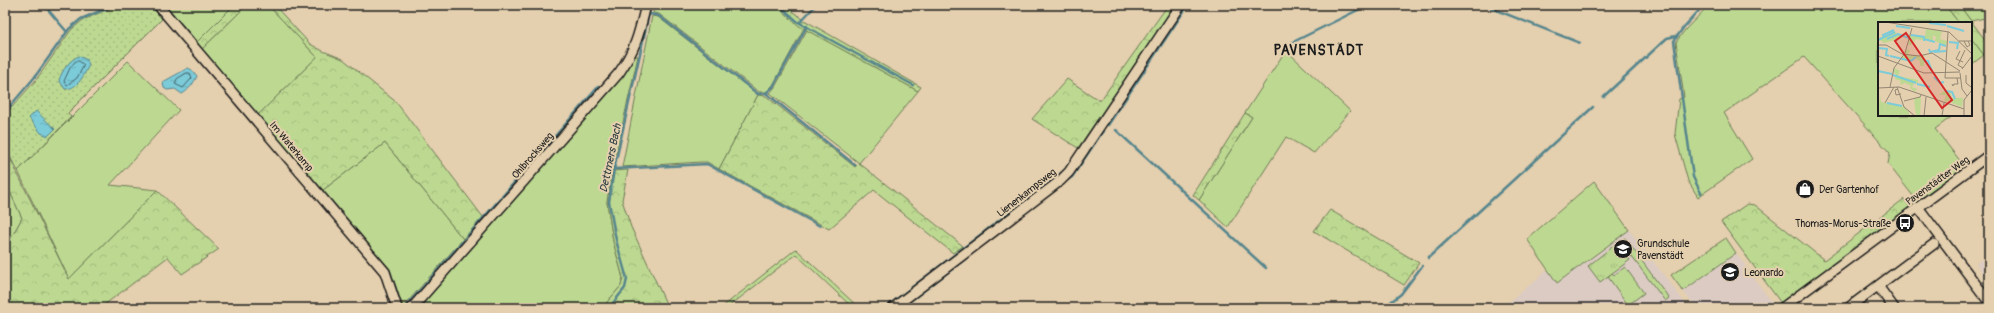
<svg xmlns="http://www.w3.org/2000/svg" width="1994" height="313" viewBox="0 0 1994 313" font-family="Pangolin,sans-serif">
	<defs>
		<pattern id="forest-crowns" width="20" height="18" patternUnits="userSpaceOnUse"><rect width="20" height="18" fill="#bdd991"/><path d="M2 6a3 3 0 1 1 6 0M12 15a3 3 0 1 1 6 0" fill="none" stroke="#a2ba7c"/></pattern>
		<pattern id="park-tufts" width="24" height="20" patternUnits="userSpaceOnUse"><rect width="24" height="20" fill="#bdd991"/><path d="M3 7l-1-3M5 7V3M7 7l1-3M15 17l-1-3M17 17v-4M19 17l1-3" fill="none" stroke="#a2ba7c"/></pattern>
		<pattern id="garden-dots" width="8" height="8" patternUnits="userSpaceOnUse"><rect width="8" height="8" fill="#bdd991"/><path d="M2 2h.1M6 6h.1" fill="none" stroke="#a2ba7c" stroke-width="1.8" stroke-linecap="round"/></pattern>
		<pattern id="water-ripples" width="26" height="14" patternUnits="userSpaceOnUse"><rect width="26" height="14" fill="#7ccbd9"/><path d="M2 4q2-2 4 0t4 0M15 11q2-2 4 0t4 0" fill="none" stroke="#6baeba"/></pattern>
	</defs>
	<rect width="100%" height="100%" fill="#e4cfae"/>
	<filter id="ink" filterUnits="userSpaceOnUse"><feTurbulence type="fractalNoise" baseFrequency=".025" numOctaves="2"/><feDisplacementMap in="SourceGraphic" scale="8" xChannelSelector="R" yChannelSelector="G"/><feConvolveMatrix kernelMatrix="1 2 1 2 8 2 1 2 1" color-interpolation-filters="sRGB"/></filter>
	<g filter="url(#ink)">
		<path fill="#dccbc3" d="M1629,230L1689,308H1502L1549,269L1557,283Z
			M1736,253L1775,307L1773,308H1696L1683,291Z
			M1989,254V281L1976,264Z"/>
		<path fill="#bdd991" stroke="#6c7a56" d="M166,5H234L197,42Z
			M247,5H268L317,57L258,115L202,49Z
			M654,5H776L804,28L773,85L766,92H759L659,14L653,13Z
			M1709,5H1945L1959,23H1879V115H1954L1935,129L1965,167L1917,201L1888,164L1890,153L1804,57L1724,113L1752,159L1698,197L1688,181L1675,134L1679,99L1684,97L1676,42L1685,30Z
			M1959,5H1989V17L1971,21Z
			M652,16L658,17L758,95L719,169L707,162H701L622,167Z
			M807,30L918,91L859,163L770,93L775,87Z
			M1971,38L1984,55L1971,65Z
			M1286,50L1350,111L1314,153L1286,137L1228,227L1199,200L1252,117L1245,113Z
			M635,56H638L612,171L607,202L613,241L623,278L621,286L602,308H419L622,74Z
			M128,61L179,110L110,185L157,190L69,279L18,171Z
			M385,143L463,239L403,307L390,269L323,190Z
			M5,181L22,218L5,249Z
			M1594,181L1629,230L1557,283L1527,239Z
			M1625,238L1669,298L1665,301L1620,241Z
			M1726,238L1736,253L1683,291L1671,275Z
			M796,249L859,308H853L796,254L727,308H721Z
			M1625,267L1644,293L1628,305L1608,277L1612,273L1614,275Z"/>
		<path fill="url(#forest-crowns)" stroke="#6c7a56" d="M234,5H247L202,49L197,42Z
			M268,5H274L310,44L323,51L343,59L396,102L483,217L463,239L385,143L323,190L258,115L317,57Z
			M776,5H785L804,20L921,87L918,91L799,26Z
			M1168,5H1175L1078,148L1032,119L1067,79L1100,101Z
			M1945,5H1959L1989,45V50L1984,55L1971,38V23H1959Z
			M758,95L766,96L855,167L859,163L963,246L953,253L874,190L829,229L719,169Z
			M1245,113L1252,117L1199,200L1193,195Z
			M5,148L69,279L157,190L219,249L182,274L168,257L100,308H5V249L22,218L5,181Z
			M628,170L622,200L631,227L668,308H602L621,286L623,278L613,241L607,202L612,171Z
			M1904,199L1910,207L1781,303L1721,222L1747,204L1755,205L1824,260Z
			M1330,210L1419,263L1404,285L1314,231Z"/>
		<path fill="url(#park-tufts)" stroke="#6c7a56" d="M1617,243L1630,260L1600,282L1588,266Z"/>
		<path fill="url(#garden-dots)" stroke="#6c7a56" d="M118,5H150L162,19L68,113L71,117L18,171L5,148V115L36,80L71,30L83,20Z"/>
		<path fill="url(#water-ripples)" stroke="#56858d" d="M79,56L87,60L89,65C84,75 78,89 65,89L59,80C62,71 69,60 79,56Z
			M188,68L192,70L197,76C194,83 188,91 182,94L175,89L167,90L164,88L163,82Z
			M36,111L55,129L48,136L41,133L29,118Z"/>
		<g fill="none" stroke-linecap="round" stroke-linejoin="round">
			<path stroke="#426268" stroke-width="1" d="M76,61H79L84,65L77,78L67,85L64,81L70,68Z
				M187,73H190L192,78L183,88L175,84L177,79Z"/>
			<path stroke="#56858d" stroke-width="2.5" d="M44,5L67,32
				M779,5L798,22L913,85
				M1491,8L1580,43
				M650,14L659,16L758,94L766,93L773,87L807,26
				M800,22L816,5
				M1283,47L1368,5
				M766,93L855,165
				M1603,97L1667,38L1676,36
				M5,112L34,78L69,29L81,19L114,5
				M1108,125L1188,5
				M1116,130L1266,268
				M614,169L707,164L820,226
				M1062,184L1072,177L1103,131
				M1701,193L1693,177L1674,41L1683,28L1704,5
				M1428,258L1593,107
				M389,270L400,304
				M407,305L599,86
				M609,308L625,288L627,279L616,240L609,202L614,169L651,5
				M885,308L1065,170L1069,164
				M901,308L968,257
				M1383,308L1401,294L1422,266"/>
			<defs>
				<path id="street" d="M158,5L385,272L397,308
					M1918,207L1989,302
					M1878,286L1894,308
					M412,308L619,73C636,48 639,34 646,5
					M893,308L1060,181L1069,172L1181,5
					M1782,308L1989,155
					M1848,308L1934,244"/>
			</defs>
			<use href="#street" stroke="#1c1c1c" stroke-width="12"/>
			<use href="#street" stroke="#e4cfae" stroke-width="9"/>
		</g>
	</g>
	<defs>
		<symbol id="shop-disc" viewBox="-11 -11 22 22"><circle r="9.5" fill="#1c1c1c" stroke="#e4cfae"/><path d="M-5-2.5h2.3a2.7 3.5 0 0 1 5.4 0H5L5.5 6h-11ZM-1.5-2.5h3a1.5 2.3 0 0 0-3 0Z" fill="#fff"/></symbol>
		<symbol id="bus-disc" viewBox="-11 -11 22 22"><circle r="9.5" fill="#1c1c1c" stroke="#e4cfae"/><path d="M-5-6H5V4H4V6H2V4H-2V6H-4V4H-5ZM-3.5-4V0h7V-4ZM-3.5 1.2v1.5H-2V1.2ZM2 1.2v1.5H3.5V1.2Z" fill="#fff"/></symbol>
		<symbol id="school-disc" viewBox="-11 -11 22 22"><circle r="9.5" fill="#1c1c1c" stroke="#e4cfae"/><path d="M0-5L7-2L0 1L-7-2ZM-4 1L0 2.5L4 1V4Q0 6-4 4Z" fill="#fff"/></symbol>
	</defs>
	<g fill-rule="evenodd">
		<use href="#shop-disc" x="1794" y="178" width="22" height="22"/>
		<use href="#bus-disc" x="1894" y="212" width="22" height="22"/>
		<use href="#school-disc" x="1612" y="238" width="22" height="22"/>
		<use href="#school-disc" x="1719" y="261" width="22" height="22"/>
	</g>
	<g text-anchor="middle" stroke-width="4" stroke-linejoin="round" paint-order="stroke">
		<g font-size="10" fill="#1c1c1c" stroke="#e4cfae">
			<text transform="translate(292 146) rotate(50)" y="4">Im Waterkamp</text>
			<text transform="translate(532 155) rotate(-49)" y="4">Ohlbrocksweg</text>
			<text transform="translate(1937 180) rotate(-36)" y="4">Pavenstädter Weg</text>
			<text transform="translate(1026 192) rotate(-38)" y="4">Lienenkampsweg</text>
		</g>
		<g font-size="10" fill="#1c1c1c" stroke="#e4cfae" text-anchor="start">
			<text x="1819" y="193">Der Gartenhof</text>
			<text x="1891" y="227" text-anchor="end">Thomas-Morus-Straße</text>
			<text x="1637" y="247">Grundschule<tspan x="1637" dy="12">Pavenstädt</tspan></text>
			<text x="1744" y="276">Leonardo</text>
		</g>
		<g font-size="11" font-style="italic" fill="#2f3f42" stroke="#e4cfae">
			<text transform="translate(610 158) rotate(-78)" y="4">Dettmers Bach</text>
		</g>
		<g font-size="14" font-weight="bold" letter-spacing="1" fill="#1c1c1c" stroke="#e4cfae">
			<text x="1319" y="55">PAVENSTÄDT</text>
		</g>
	</g>
	<g transform="translate(1878 22)">
		<rect width="94" height="94" fill="#e4cfae"/>
		<path d="M48,7L64,9L62,17L69,19L68,24L57,19L58,15L55,13V19L38,17L33,23H30L32,13L47,15ZM17,10L23,14L21,17L6,21L2,18L1,16ZM29,27L32,28L30,33L46,34V44H42V39L36,36L33,39L22,38ZM16,46L22,49L20,54L40,58V62L37,60L34,65L39,67L37,70L32,66L33,64L27,61L22,63L23,59L17,57L18,52L15,50ZM66,69L72,70L74,76H85L84,85L74,81L73,78L66,80L68,73H61ZM43,75L42,94H38L36,77Z" fill="#bdd991"/>
		<path d="M2,73L3,80L26,85L7,81L8,94H0Z" fill="#bdd991"/>
		<path d="M7,81L26,85L31,90V94H8Z" fill="#bdd991"/>
		<path fill="none" stroke="#7ccbd9" stroke-width="2" d="M51,1L68,3M18,4L32,6M69,4L86,9M33,13L47,15M6,15L5,13L16,8M9,17L20,12L31,16M0,18L17,10M46,19V17L57,20M71,20L80,21L79,27M0,26L9,27L8,33L11,34M51,27L52,30L61,28L62,22L68,24M56,30L68,29M12,34L33,39L38,35M46,39H50L54,49M0,49L14,52M15,53L38,61M56,55L62,61L66,60M39,62L52,65M68,69L74,70L77,77M9,81L24,84"/>
		<path fill="none" stroke="#948774" stroke-width="1" d="M7,0L71,10L94,32M70,10L67,56H83M81,19H94M86,19L89,25L92,23L90,19M0,23H8L24,32L41,34L54,31L82,49M82,29L78,37L85,40M0,34L46,51L82,50M85,46L80,43L87,28M84,47L94,34M82,51L84,67L89,74M88,53V61L93,65M74,62L75,64L76,62H80L79,56M12,65L16,46L27,31L34,6M19,65L26,85L37,94M0,66L21,65L86,87M20,67L17,68L18,73L23,72M26,79L42,75L43,73M7,81L16,65M46,94L48,75M64,94L66,81M86,94V78L94,68"/>
		<path fill="#d62828" fill-opacity="0.15" stroke="#d62828" stroke-width="2" d="M28,11L74,78L64,86L17,19Z"/>
		<rect width="94" height="94" fill="none" stroke="#1c1c1c" stroke-width="2"/>
	</g>
	<rect width="1994" height="313" fill="none" stroke="#e4cfae" stroke-width="20"/>
	<rect x="10" y="10" width="1974" height="293" fill="none" stroke="#1c1c1c" stroke-width="1.5" filter="url(#ink)"/>
</svg>
